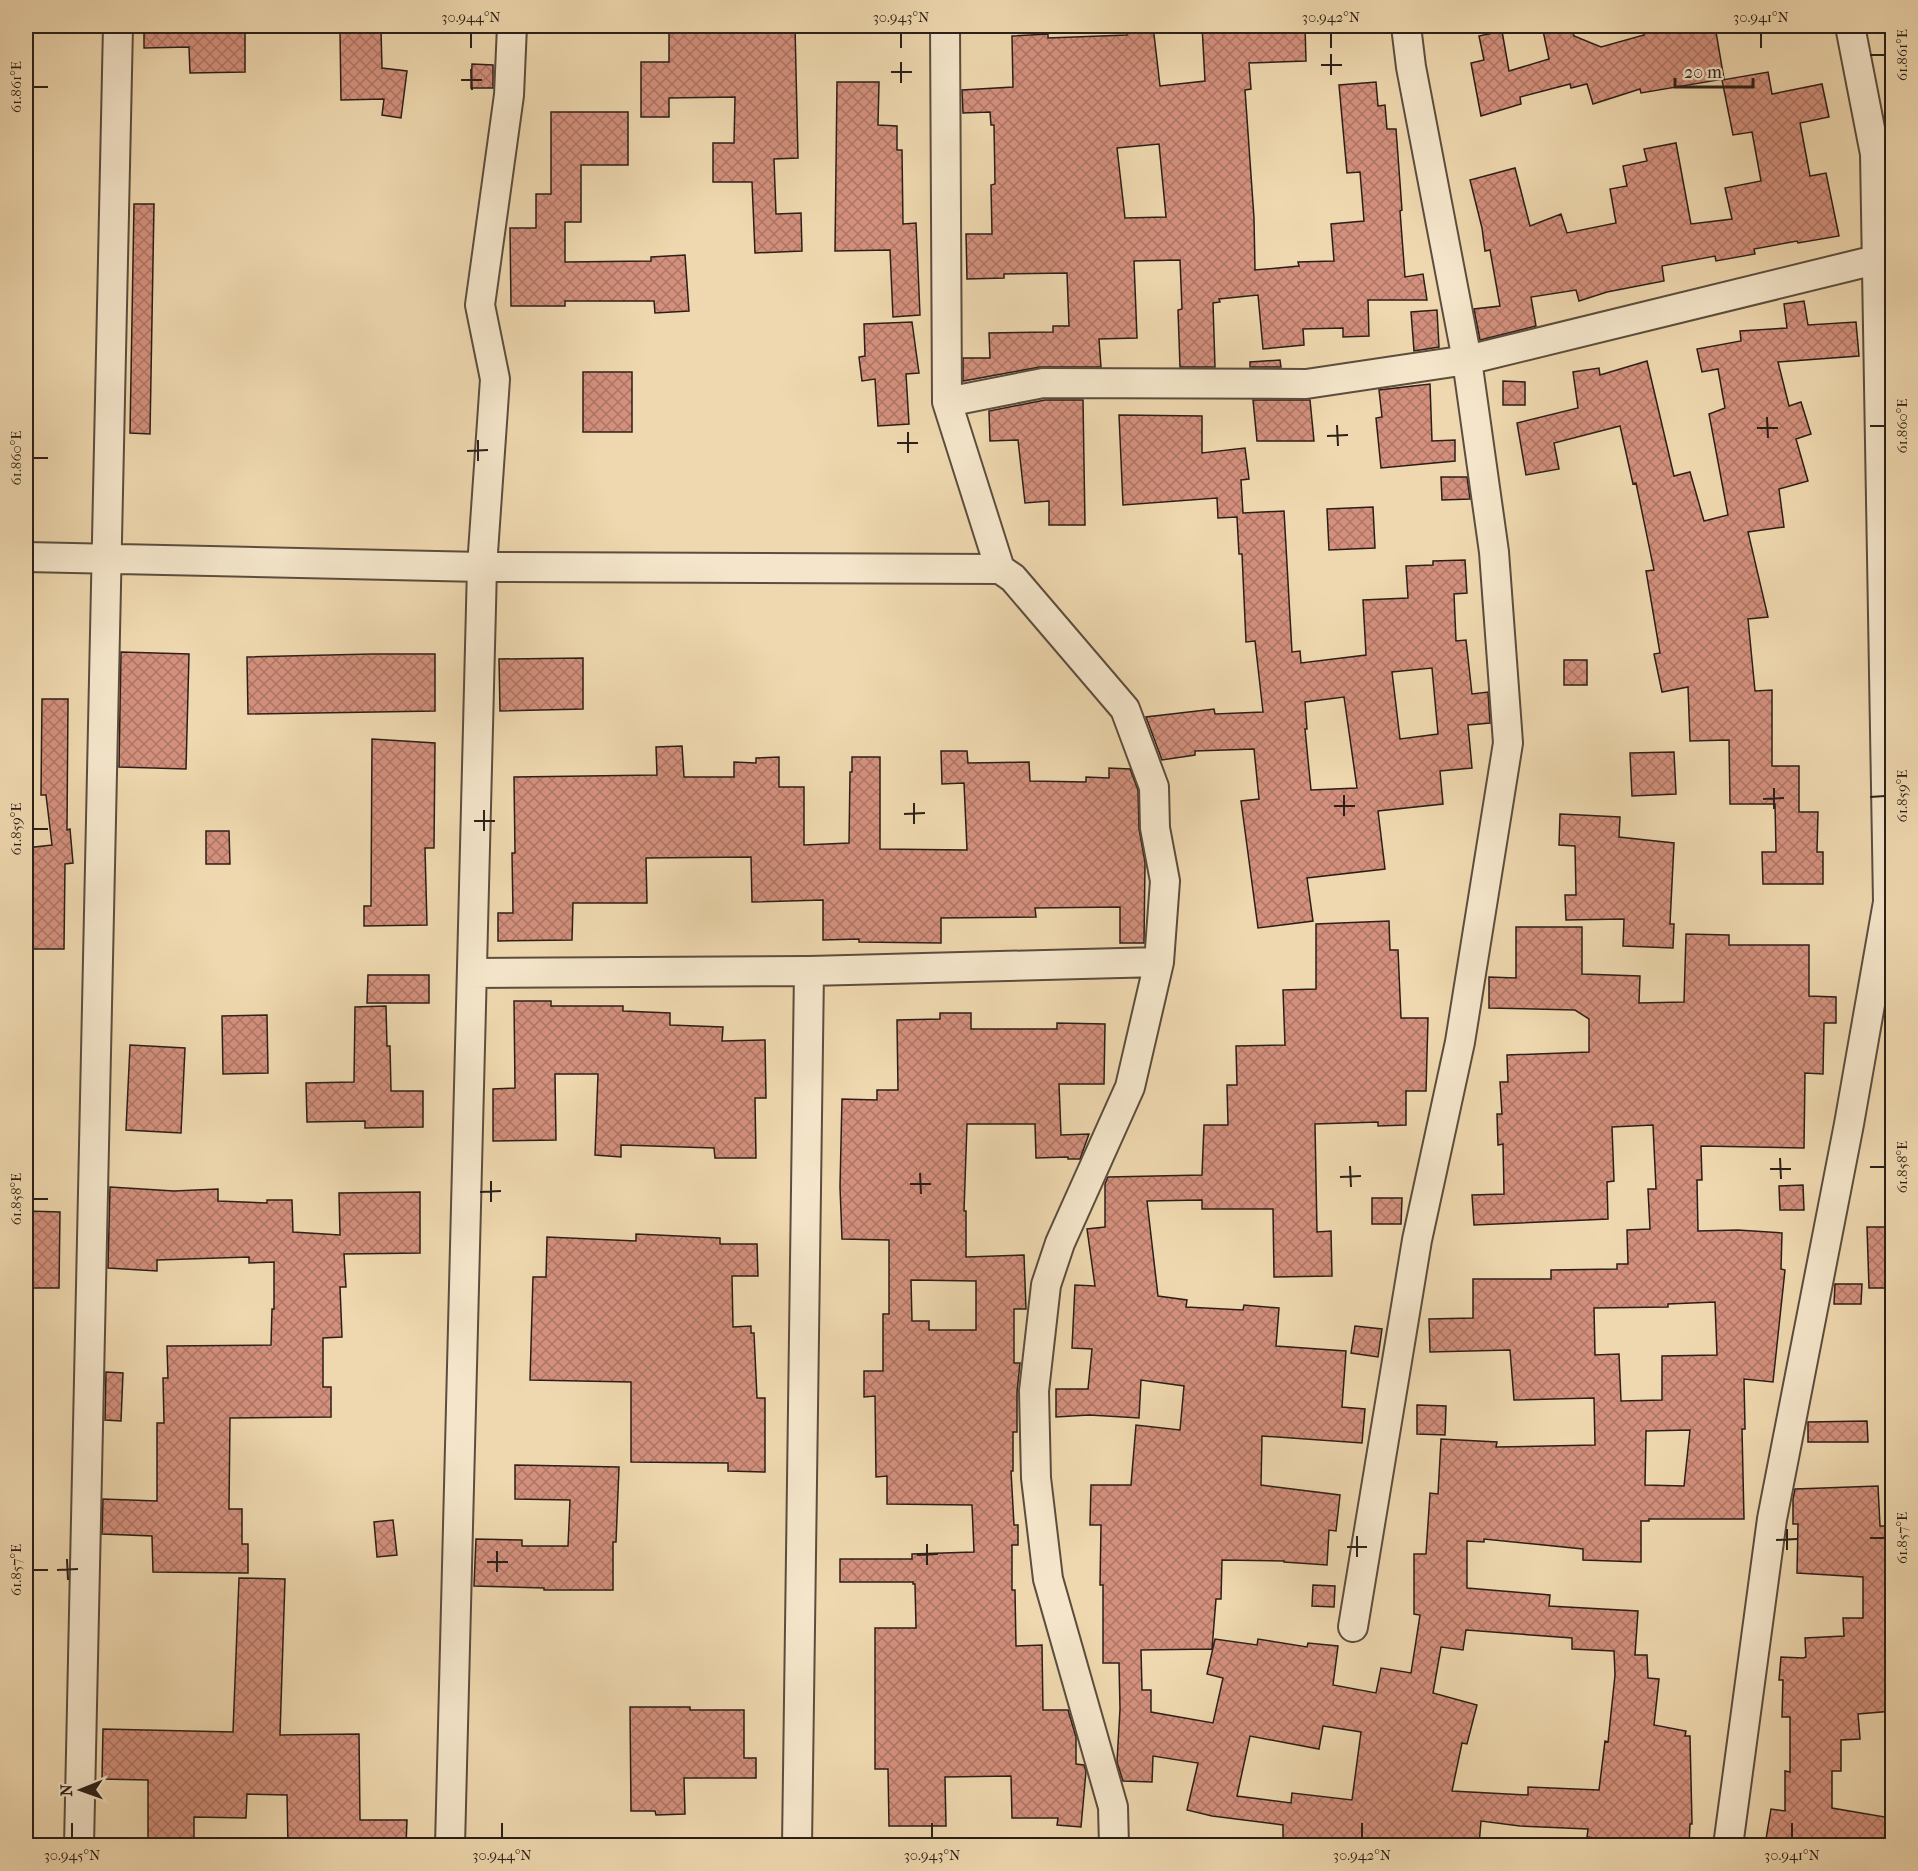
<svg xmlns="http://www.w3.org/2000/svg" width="1918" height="1871" viewBox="0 0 1918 1871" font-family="'IM FELL French Canon',serif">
	<defs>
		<pattern id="building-cross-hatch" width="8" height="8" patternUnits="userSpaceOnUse" patternTransform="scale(1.5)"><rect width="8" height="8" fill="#d4907d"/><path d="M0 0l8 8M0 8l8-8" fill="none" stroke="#ac7565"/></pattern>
	</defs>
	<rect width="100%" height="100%" fill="#efd8af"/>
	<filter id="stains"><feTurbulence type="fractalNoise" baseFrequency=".00333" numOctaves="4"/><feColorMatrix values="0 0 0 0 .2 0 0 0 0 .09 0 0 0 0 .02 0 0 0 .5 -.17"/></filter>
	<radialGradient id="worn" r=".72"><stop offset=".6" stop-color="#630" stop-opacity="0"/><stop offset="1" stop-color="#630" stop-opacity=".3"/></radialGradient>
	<path fill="url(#building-cross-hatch)" stroke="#2b1f18" stroke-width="1.5" fill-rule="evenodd" d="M144,26H245V72L190,73L189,47L144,48Z
		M669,26H795L798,158L774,159L776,214L801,213L802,251L755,253L752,182H713V143H734L735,97L669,98V117H641V62H669Z
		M1126,26H1153L1160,86L1205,81L1202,26L1284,28V26H1305L1306,61L1249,63L1251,89L1245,90L1254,218L1255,270L1299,266L1298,262L1334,261L1331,224L1364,221L1360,172L1347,173L1339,85L1376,82L1378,106L1385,105L1387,129H1396L1402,210L1400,211L1405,277L1423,274L1427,300H1368L1369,336L1343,337V328L1303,329L1304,345L1263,349L1258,295L1219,299L1220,302L1213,303L1215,367H1180L1178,310L1182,309L1180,260L1134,261L1137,338L1099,339L1101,367H1040L963,381V358H990L989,333L1053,332V326H1069L1067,273L1004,274V278L967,279L966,234H992L991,185L995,184L994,125H991L990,112L963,113L962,90L1013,87L1012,36L1048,34V38L1127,35ZM1159,144L1166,217L1125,218L1117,148Z
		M1542,26H1571L1574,36L1601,47L1644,35L1643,26H1715L1724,79L1641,93L1640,89L1593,104L1587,84L1571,88L1570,84L1520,97L1521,104L1481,116L1471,63L1484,60L1479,36L1502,31L1509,71L1549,59Z
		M381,30L382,68L407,71L401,118L382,115L384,99L341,100L340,31Z
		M472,64L493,65V88H471Z
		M1768,72L1772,94L1822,84L1829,117L1800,123L1810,176L1826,173L1839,236L1798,243L1797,241L1754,249L1755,254L1716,261L1715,256L1662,266L1664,281L1607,292L1579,301L1576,290L1531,297L1536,326L1480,340L1474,309L1500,306L1490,250L1485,251L1482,228L1470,180L1515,168L1530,226L1561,214L1567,233L1616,223L1610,189L1627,186L1623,166L1647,161L1644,149L1676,143L1691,224L1732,219L1725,188L1761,181L1752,132L1733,135L1722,80Z
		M837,82H879L878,125L897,126V150H902L903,224L916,223L920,315L893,317L890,250L835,251Z
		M551,112H628V165H581V222H565V262L651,261V257L685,255L689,311L655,313L654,301H565V306H511L510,228H536V194H551Z
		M134,204H154L150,434L130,433Z
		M1804,301L1808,325L1856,322L1859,356L1778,362L1789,406L1801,402L1811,434L1796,439L1808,481L1779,489L1784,527L1748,532L1768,617L1748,619L1755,691L1772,690V766H1799V812H1818L1817,852H1823V884H1763L1762,852H1776L1775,804H1730L1729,740L1690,741L1688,687L1662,692L1654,654L1660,653L1646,571L1654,570L1636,483L1633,484L1620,426L1554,443L1559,469L1526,475L1517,423L1578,408L1573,372L1599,368L1600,375L1647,361L1674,476L1690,472L1704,521L1728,515L1709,414L1725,408L1718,369L1702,372L1697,349L1741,341L1740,331L1787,328L1784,304Z
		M1437,310L1439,347L1414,351L1411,312Z
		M912,322L919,373L906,374L909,424L878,426L875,379L862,381L859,357L865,356L864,324Z
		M1280,360L1281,367H1250V362Z
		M583,372H632V432H583Z
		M1503,381L1525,382V405H1503Z
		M1430,384L1432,441L1455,440V461L1381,468L1376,418L1382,417L1379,390Z
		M1045,400H1083L1085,525H1049V501L1025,503L1018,440L990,441L989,411Z
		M1253,400H1310L1314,441H1257Z
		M1119,415L1202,416V453L1245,448L1249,479L1241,480L1243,513L1284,511L1292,652L1300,651L1301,663L1366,655L1363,600L1408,598L1406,566L1433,565V561L1465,560L1467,593L1454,594L1456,641L1466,640L1472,694L1488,692L1490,723L1468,725L1472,768L1440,771L1443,804L1378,811L1385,869L1307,878L1313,921L1258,928L1241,801L1259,799L1254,749L1195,751V755L1162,760L1146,717L1214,709L1215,714L1263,712L1255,641L1246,642L1242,554H1239L1237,517L1218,518L1217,498L1123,505ZM1432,668L1438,734L1400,739L1392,672ZM1344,697L1357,788L1311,790L1305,729H1307L1305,702Z
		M1441,477H1467L1470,499L1442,500Z
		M1373,507L1375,548L1329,550L1327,509Z
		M121,652L189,654L186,769L119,767Z
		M372,654H435V711L248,714L247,657Z
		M583,658V709L500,711L499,659Z
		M1564,660H1587V685H1564Z
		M42,699H68L67,830L70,829L73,863L65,864L64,949H31V918H26V848L52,845L46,795H41Z
		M372,739L435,743L434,848H425L427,925L364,926V906H371Z
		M682,746L684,777H734V762L756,763V758L779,757V787H804V845L849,843L850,772H852V757H880V849L967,850L964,783L942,784L941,751H967L968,763L1029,762L1030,781L1086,782V777L1109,778V768L1130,769L1138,790L1139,829L1145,862L1144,943H1120V907L1035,908L1036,917L941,918V943L859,942V939L823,940V900L752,902L751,857L646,858L647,903H573L572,940L498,941V913H513L512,853H515L514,777L657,775L656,747Z
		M1674,752L1676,794L1632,796L1630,753Z
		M1560,814L1620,817L1619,837L1674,843L1670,924H1674L1673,948L1623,946L1624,919L1566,920L1565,895H1576L1575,846L1559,845Z
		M206,831H229L230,864H206Z
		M1389,921L1390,950H1398L1401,1018H1428L1426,1091H1406V1125L1378,1126V1122L1315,1124L1317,1232L1331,1231L1332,1276L1274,1277L1273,1209H1202V1200L1147,1201L1158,1296L1187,1300L1186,1307L1243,1310L1244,1305L1279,1308L1276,1346L1346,1351L1342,1407L1365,1409L1362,1443L1262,1436L1261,1485L1340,1495L1336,1531L1329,1530L1327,1565L1284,1562V1561L1222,1560L1221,1599H1216L1212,1649L1141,1650L1142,1690H1151V1712L1213,1723L1223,1678L1207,1674L1215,1639L1257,1645L1258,1639L1307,1647L1308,1643L1338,1646L1333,1685L1376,1693L1381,1668L1411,1673L1420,1615L1414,1614V1554H1426L1430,1493L1438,1494L1441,1439L1497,1442L1496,1447L1595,1445L1594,1398L1514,1400L1510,1350L1430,1352L1429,1319L1473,1318V1279H1551V1270L1617,1269V1264H1628L1627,1230L1650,1229L1648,1189H1656L1653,1125L1612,1127L1614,1181L1607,1182L1608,1219L1474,1225L1472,1195L1504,1194L1503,1144L1498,1145L1497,1114H1502L1500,1082H1508L1507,1055L1589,1052V1019L1575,1010L1489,1008V977L1516,978V927H1582V974L1640,976L1639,1003L1684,1002L1686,934L1729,935V945H1809V996L1836,997V1023H1824L1823,1074L1805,1073L1804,1148L1701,1146L1702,1180H1697L1698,1231L1738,1230L1782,1233L1781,1269L1785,1270L1773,1382L1744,1379L1745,1429H1742L1744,1519H1649V1521H1641V1562L1583,1560V1549L1484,1539V1542L1467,1541V1588L1550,1595L1549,1606L1638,1611L1635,1655H1647L1648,1678L1659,1679L1654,1725L1686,1731L1685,1736H1690L1692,1824H1690L1689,1845H1644L1587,1837L1588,1829L1520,1826L1481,1821L1479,1845H1283V1825L1212,1816L1187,1810L1198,1763L1153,1756L1152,1782L1123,1781L1117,1762L1120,1709L1119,1663H1103V1585H1100L1101,1525H1090L1091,1485H1131L1136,1425L1180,1430L1184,1386L1141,1380L1139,1418L1089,1415L1056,1417V1389H1088L1092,1349L1072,1348L1075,1285L1095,1286L1087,1229L1105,1227V1184L1108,1177L1202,1175L1204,1125H1228L1227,1085H1237L1236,1046L1285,1045L1283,990L1316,989V924ZM1715,1302L1717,1355L1662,1356V1400L1621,1401L1619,1354L1595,1355L1594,1308L1668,1307V1304ZM1690,1430L1684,1486L1645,1485L1646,1431ZM1466,1630L1572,1638V1649L1614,1651L1615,1675L1608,1742L1605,1741L1599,1790L1528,1787V1795L1452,1791L1462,1743L1467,1744L1477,1705L1433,1693L1441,1647L1463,1650ZM1323,1726L1361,1732L1352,1800L1292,1793L1291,1803L1237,1796L1250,1736L1319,1749Z
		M368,975H429V1003H367Z
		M514,1001H551V1006H623V1011L670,1013V1025L723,1027L722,1041L765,1040L766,1098H755L756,1158H715L714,1148L621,1145V1157L595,1155L598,1074H555L556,1140L493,1141V1089L515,1088Z
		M386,1006L387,1046H390L391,1091H423V1127L365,1128V1121L307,1122L306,1083L354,1082L355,1007Z
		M940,1013H971V1029H1057V1023L1105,1024L1104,1084H1059L1061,1135L1089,1134L1080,1159H1068V1157L1036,1158L1035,1124H967L964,1211H966V1257L1024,1255L1026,1309H1014V1363H1020L1017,1392V1432H1013V1471H1011L1014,1525H1018V1545H1012V1590H1015L1016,1646L1042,1645L1043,1710H1068L1076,1737V1764L1084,1765L1086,1771L1081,1827L1057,1825L1058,1818H1012L1011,1776L945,1777L946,1826H889L888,1769H875V1628H916L915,1584H913V1582H840V1559H912V1554L974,1552L972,1505L887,1504V1476L876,1477L875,1396L864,1397V1371H883V1314H889V1240L842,1239L840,1187L842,1099L877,1100V1090H898L897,1020L940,1019ZM911,1280L976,1281V1330H929V1321H912Z
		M267,1015L268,1073L223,1074L222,1016Z
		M130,1045L185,1048L181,1133L126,1130Z
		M1803,1185L1804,1210H1780L1779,1186Z
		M110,1187L174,1191L218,1189V1201L267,1203V1200H292L293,1232L340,1235L339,1193L420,1192V1253L344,1254L346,1287H340L342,1337L323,1338V1387H331V1417L230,1418L229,1509H242V1544H248V1573L153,1572L152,1536L102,1534L103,1499L157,1501V1423H164L163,1378H168L167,1346L271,1345L272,1309H274V1262L249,1263V1257L157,1260V1271L108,1268Z
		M1372,1198H1402L1401,1224H1372Z
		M26,1211L60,1212L59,1288H26Z
		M1867,1227H1889L1890,1288H1869Z
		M636,1234L720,1238V1244H757L758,1276H732L733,1327L751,1326V1333H754L757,1398H765V1472L728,1471V1463L631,1462V1382L530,1380L533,1277H546L547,1237L636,1241Z
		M1835,1284H1862L1861,1304H1834Z
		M1355,1326L1382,1329L1378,1357L1351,1353Z
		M106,1372L123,1373L121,1421L105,1420Z
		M1417,1405L1446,1406L1445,1435L1417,1434Z
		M1867,1421L1868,1442H1808V1422Z
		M515,1465L619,1467L616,1542H613V1590H544V1588L474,1586L476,1539L522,1540V1546H568L570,1500L515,1499Z
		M1878,1486L1880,1526H1893V1619H1890V1634H1886L1889,1682H1893V1711L1858,1714L1860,1739L1841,1740V1771H1832V1808L1891,1818L1887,1845H1765L1771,1809L1785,1811V1771L1790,1772V1717H1782L1783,1680H1779L1781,1657L1803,1658L1806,1657L1805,1638L1844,1636L1843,1618H1863V1577L1797,1573L1798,1524H1793V1499L1795,1489Z
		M393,1520L397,1555L377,1557L374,1522Z
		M239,1578L285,1579L280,1735L359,1734L360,1820H407L406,1845H288L287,1795L247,1794L246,1818L194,1817V1845H148V1780L102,1779L103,1729L233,1732Z
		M1313,1585L1335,1586L1334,1607L1312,1606Z
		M630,1707H690V1710H744V1758H756V1778H684L685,1814L656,1815L655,1811H631Z"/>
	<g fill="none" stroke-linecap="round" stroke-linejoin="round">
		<defs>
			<path id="minor" d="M945,26L947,402L1000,569
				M947,402L1043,383L1306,384L1467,360L1892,256
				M26,557L482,567L1000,569L1013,578L1125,709L1154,787L1155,828L1165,881L1159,962L1130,1087L1060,1243L1046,1285L1034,1391L1036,1478L1048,1579L1113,1807L1114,1846
				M472,973L809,971L1159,962
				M1353,1627L1417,1240L1460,1042L1508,743L1494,552L1467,360L1411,67L1406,26
				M79,1846L118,26
				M450,1846L482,567L495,379L480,305L509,95L512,26
				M797,1846L809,971
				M1728,1846L1772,1519L1849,1124L1888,902L1875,154L1850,26"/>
		</defs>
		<use href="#minor" stroke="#5c4d3e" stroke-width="32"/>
		<use href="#minor" stroke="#f5e6cb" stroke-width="28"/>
	</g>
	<path fill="none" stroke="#2b1f18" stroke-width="2" d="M471,33V48M901,33V48M1331,33V48M1761,33V48M1331,54V75M1870,55H1885M901,62V83M1321,65H1342M471,69L472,90M891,72H912M461,80H482M33,87H48M1767,417L1768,438M1337,425L1338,446M1870,426H1885M1757,428H1778M908,432V453M1327,436L1348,435M478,440V461M897,443H918M467,451L488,450M33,458H48M1774,788V809M1344,795V816M1870,797L1885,796M1763,799L1784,798M914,803V824M1334,806H1355M484,810V831M904,814L925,813M474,821H495M33,829H48M1780,1158L1781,1179M1350,1166L1351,1187M1870,1167H1885M1770,1169H1791M920,1173L921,1194M1340,1177L1361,1176M491,1181V1202M910,1184H931M480,1192L501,1191M33,1199H48M1787,1529V1550M1357,1536V1557M1870,1538H1885M1776,1540L1797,1539M927,1544V1565M1347,1547H1367M497,1551V1572M917,1555L938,1554M67,1559L68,1580M487,1562H508M33,1570H48M57,1570L78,1569M72,1823V1838M502,1823V1838M932,1823V1838M1362,1823V1838M1792,1823V1838"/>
	<rect width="1918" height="1871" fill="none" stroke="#efd8af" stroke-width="66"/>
	<g transform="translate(81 1790) rotate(269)" stroke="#f5e6cb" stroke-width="4.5" paint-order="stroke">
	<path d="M0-4.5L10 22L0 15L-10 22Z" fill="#2b1f18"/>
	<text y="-9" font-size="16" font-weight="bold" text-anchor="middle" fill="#2b1f18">N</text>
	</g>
	<path d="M1675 78v9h78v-9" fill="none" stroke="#2b1f18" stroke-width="3"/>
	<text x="1684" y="78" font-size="18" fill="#2b1f18" stroke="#f5e6cb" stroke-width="4.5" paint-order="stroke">20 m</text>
	<rect x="33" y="33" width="1852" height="1805" fill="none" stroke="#2b1f18" stroke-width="2"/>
	<g font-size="15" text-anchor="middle" fill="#2b1f18">
		<text x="471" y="22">30.944°N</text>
		<text x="901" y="22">30.943°N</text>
		<text x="1331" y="22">30.942°N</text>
		<text x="1761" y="22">30.941°N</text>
		<text transform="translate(1902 55) rotate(-90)" y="5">61.861°E</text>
		<text transform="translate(16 87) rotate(-90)" y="5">61.861°E</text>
		<text transform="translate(1902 426) rotate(-90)" y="5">61.860°E</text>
		<text transform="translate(16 458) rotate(-90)" y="5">61.860°E</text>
		<text transform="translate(1902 796) rotate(-90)" y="5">61.859°E</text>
		<text transform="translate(16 829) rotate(-90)" y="5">61.859°E</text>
		<text transform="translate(1902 1167) rotate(-90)" y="5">61.858°E</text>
		<text transform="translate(16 1199) rotate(-90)" y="5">61.858°E</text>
		<text transform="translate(1902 1538) rotate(-90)" y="5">61.857°E</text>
		<text transform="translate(16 1570) rotate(-90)" y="5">61.857°E</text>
		<text x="72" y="1860">30.945°N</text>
		<text x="502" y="1860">30.944°N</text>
		<text x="932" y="1860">30.943°N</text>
		<text x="1362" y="1860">30.942°N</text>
		<text x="1792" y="1860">30.941°N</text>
	</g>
	<rect width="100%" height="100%" filter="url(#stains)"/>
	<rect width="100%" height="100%" fill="url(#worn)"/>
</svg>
